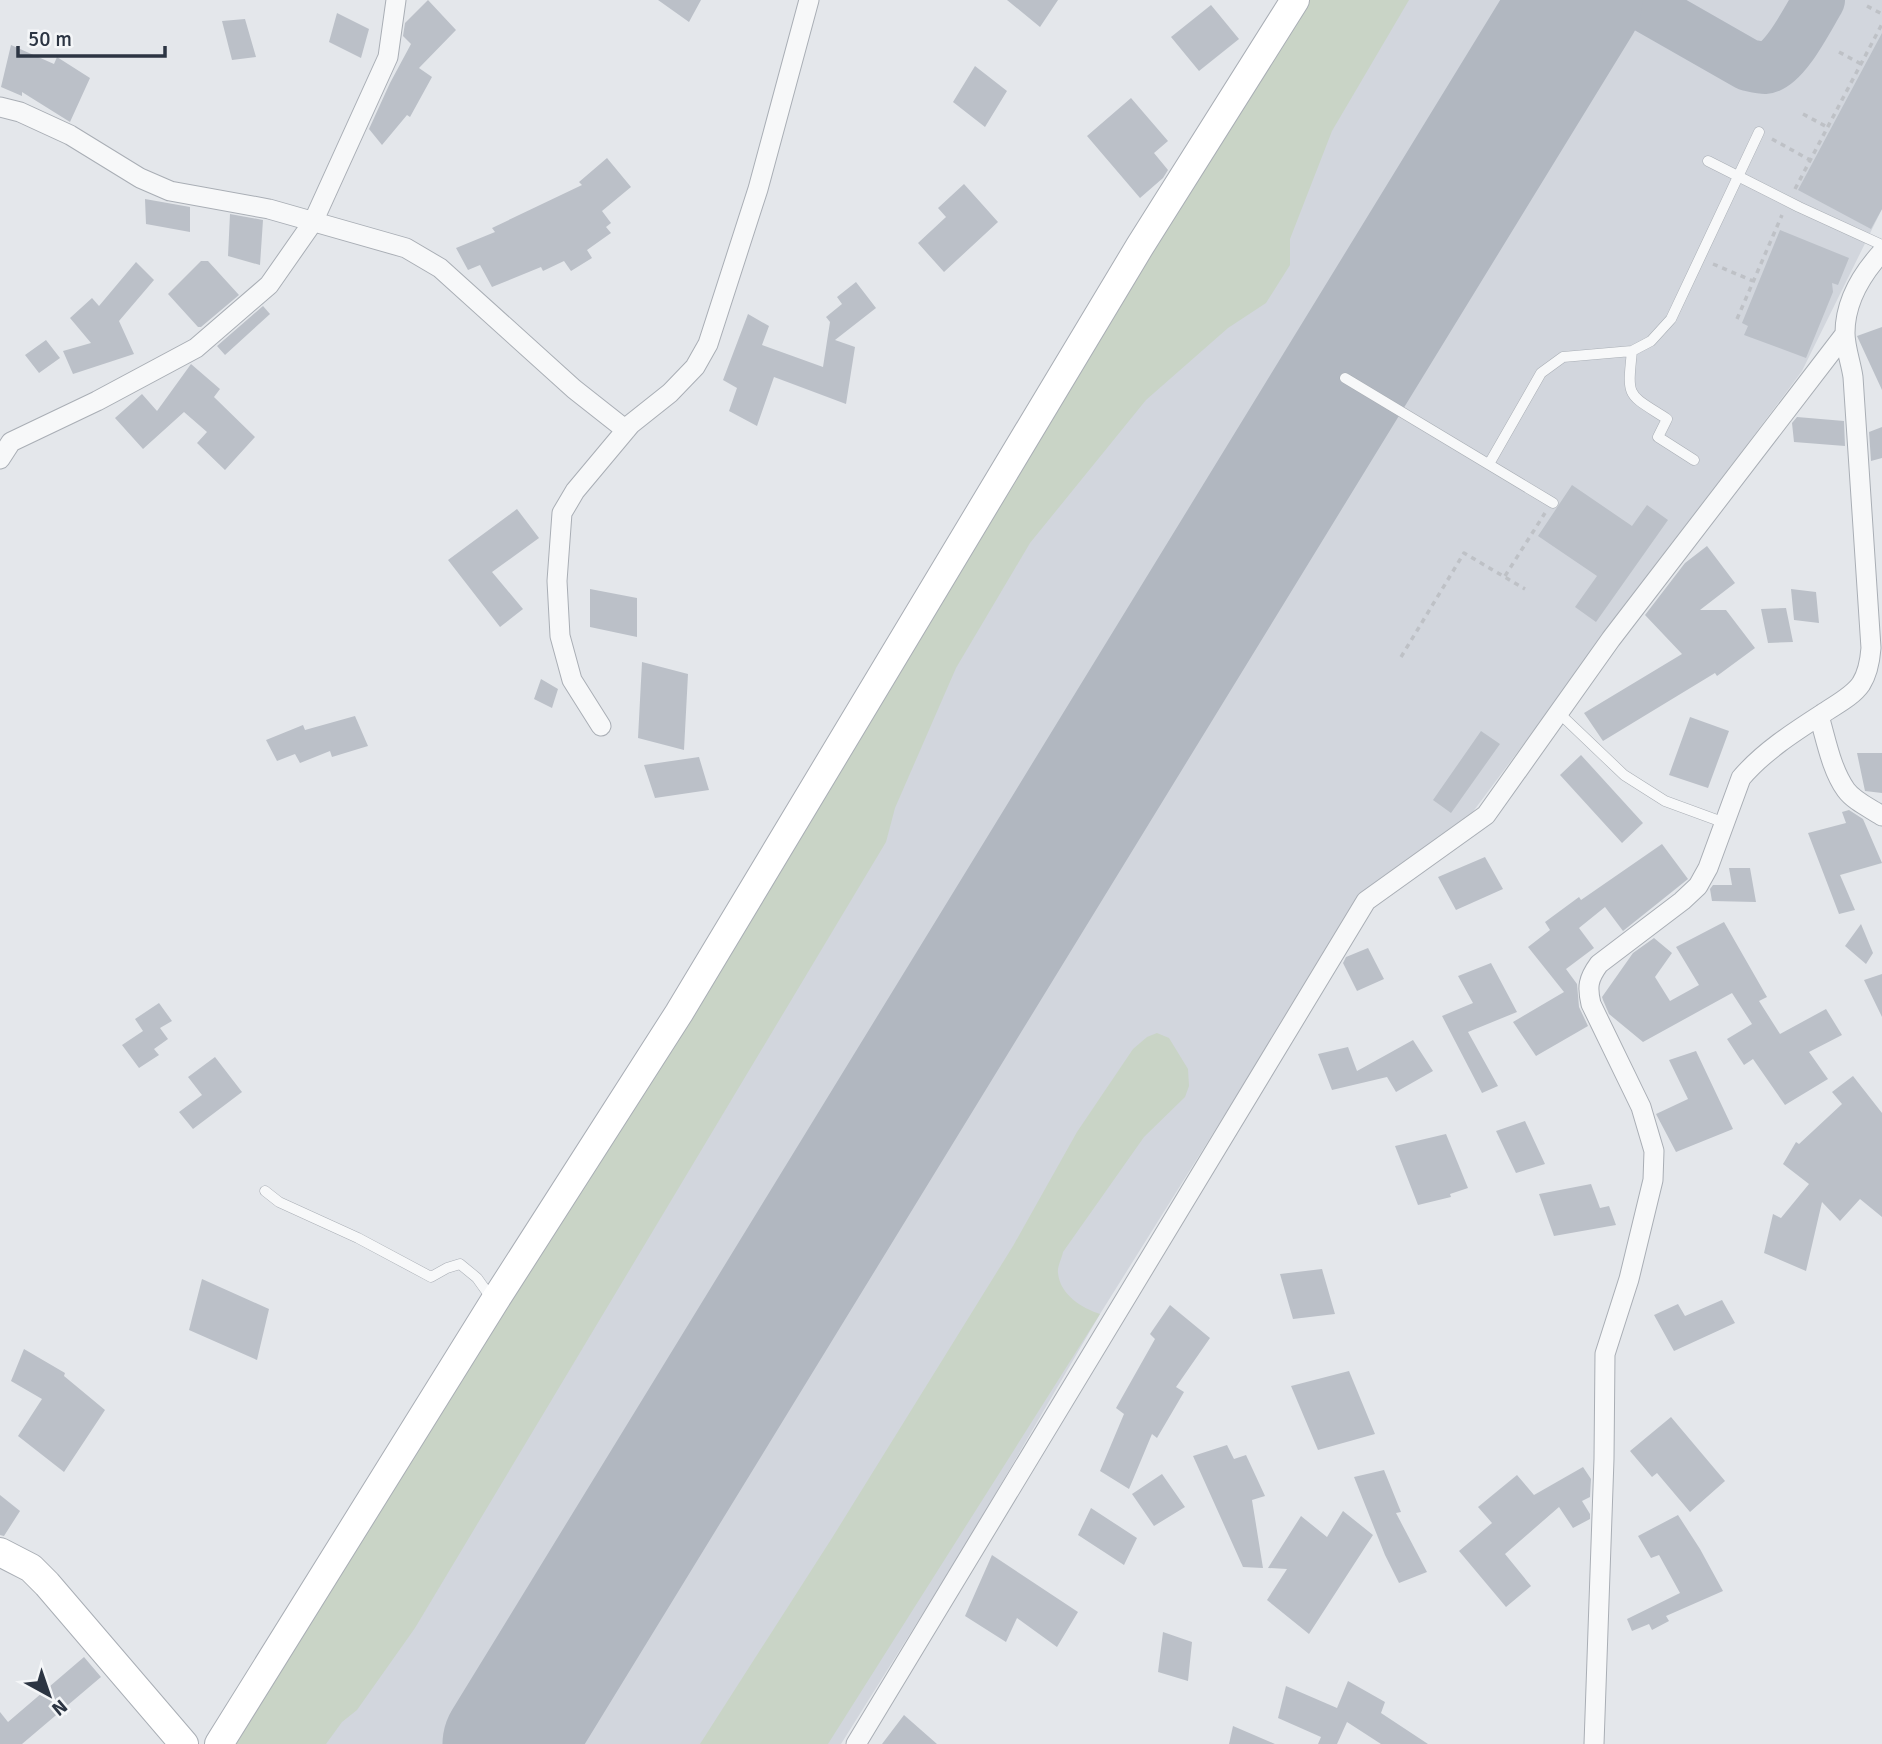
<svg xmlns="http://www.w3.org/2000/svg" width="1882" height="1744" viewBox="0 0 1882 1744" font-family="Signika,sans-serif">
	<rect width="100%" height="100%" fill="#e4e7eb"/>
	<path fill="#d2d6dd" d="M1305,0H1882V209L1802,371L1472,813L1362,895L1100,1314L965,1546L841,1744H233Z"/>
	<path fill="#c9d4c6" d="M1305,0H1409L1332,131L1290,239V265L1266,303L1228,328L1146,400L1030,543L956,668L895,808L886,842L415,1628L357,1710L342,1722L326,1744H233Z
		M1157,1033L1169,1038L1188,1069L1189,1086L1185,1097L1144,1137L1063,1252C1062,1258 1057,1267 1058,1273C1060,1295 1082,1308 1100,1314L828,1744H700L832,1538L1013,1246L1077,1132L1133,1049L1147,1037Z"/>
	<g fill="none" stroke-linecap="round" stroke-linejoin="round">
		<path stroke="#b1b7c0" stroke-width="52" d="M1634,0L1748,65C1753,66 1760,68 1765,68C1784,67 1809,16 1819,0
			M1563,22L1579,6L1590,0"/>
		<path stroke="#b1b7c0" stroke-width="131" d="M508,1744L1577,0"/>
	</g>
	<path fill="#bbc0c8" d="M428,0L456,30L419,68L432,77L410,117L407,115L382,145L369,129L390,83L411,44L403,36L405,23Z
		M658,0H701L689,22Z
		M1007,0H1058L1040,27Z
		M1211,5L1239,39L1199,71L1171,37Z
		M337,13L369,29L361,58L329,42Z
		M245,19L256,57L232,60L222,21Z
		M1882,33V209L1871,229L1798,190Z
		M11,45L54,64L57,57L90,78L70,122L22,92V96L1,87Z
		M975,66L1007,91L985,127L953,102Z
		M1131,98L1168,141L1154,153L1168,170L1163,178L1140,198L1087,136Z
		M607,158L631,187L602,211L611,223L606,227L611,233L587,250L592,258L571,271L564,261L543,271L541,267L492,287L480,265L468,270L456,248L495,232L492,228L582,185L579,182Z
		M964,184L998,222L944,272L918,243L946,217L938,208Z
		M145,199L190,207V232L146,224Z
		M230,214L263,220L260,265L228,256Z
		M1780,230L1849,258L1838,285L1832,283L1833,292L1806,358L1744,335L1748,326L1742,323Z
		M201,261H208L239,295L201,327H198L168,294Z
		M136,262L154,280L119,321L134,354L73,374L63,351L91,343L70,318L92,298L99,306Z
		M856,282L876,308L835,340L855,347L846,404L774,377L757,426L729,411L737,388L723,380L748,314L769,326L762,345L823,367L830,322L826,317L842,304L837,297Z
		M263,306L270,314L225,355L217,346Z
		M1882,327V390L1857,336Z
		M46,340L60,358L39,373L25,355Z
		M191,364L220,389L214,397L255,437L225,470L197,443L207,432L184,412L143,449L115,418L142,394L157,411Z
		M1797,417L1844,421L1845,446L1794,442L1792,423Z
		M1882,427V458L1871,461L1869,432Z
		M1572,485L1632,526L1647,505L1668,520L1596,622L1575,607L1597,576L1538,536Z
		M517,509L539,538L492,572L523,609L500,627L448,560Z
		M1707,546L1735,583L1700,610H1726L1755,648L1717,676L1715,673L1603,741L1584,713L1682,654L1645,615L1685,563Z
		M590,589L637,598V637L590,627Z
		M1791,589L1816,592L1819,623L1794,620Z
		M1786,608L1793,642L1768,643L1761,609Z
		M642,662L688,674L684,750L638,738Z
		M541,679L558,689L552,708L534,699Z
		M355,716L368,746L332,757L330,751L300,763L295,754L277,761L266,740L303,725L305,730Z
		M1690,717L1729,731L1708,788L1669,775Z
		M1481,731L1500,744L1451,813L1433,800Z
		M1857,753H1882V793L1865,791Z
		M1581,755L1643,823L1622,843L1560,775Z
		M699,757L709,790L655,798L644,765Z
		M1849,810L1863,819L1882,863L1840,875L1855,910L1839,914L1808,833L1846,823L1842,812Z
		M1662,844L1688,879L1623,931L1605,907L1579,928L1594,948L1566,969L1577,984L1579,1007L1588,1026L1536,1056L1513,1022L1564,992L1528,947L1550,930L1545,922L1579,897L1581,900Z
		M1485,857L1503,889L1456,910L1438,877Z
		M1729,868H1750L1756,902L1712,901L1710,889L1713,885H1732Z
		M1724,922L1767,997L1759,1001L1780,1034L1826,1009L1842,1035L1809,1052L1828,1079L1785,1105L1753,1059L1744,1065L1727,1039L1752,1024L1732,993L1643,1042L1609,1014L1603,1000L1602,997L1633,953L1654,938L1672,953L1655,977L1670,1001L1699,985L1676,947Z
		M1861,924L1873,953L1866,964L1845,946Z
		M1368,948L1384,979L1357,991L1343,963L1346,957Z
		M1491,963L1517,1012L1468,1032L1498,1086L1482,1093L1442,1016L1473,1003L1458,976Z
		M1882,974V1017L1864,980Z
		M159,1003L172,1021L160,1028L168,1039L154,1049L159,1055L139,1068L122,1045L143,1031L135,1019Z
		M1413,1040L1433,1071L1396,1092L1387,1077L1332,1090L1318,1054L1348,1047L1357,1071Z
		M1696,1051L1733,1129L1676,1152L1656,1114L1688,1099L1669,1060Z
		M215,1057L242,1092L193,1129L179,1112L202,1095L188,1077Z
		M1853,1076L1882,1113V1217L1860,1199L1840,1221L1822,1202L1806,1271L1764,1253L1773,1214L1781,1218L1809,1184L1783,1164L1796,1142L1799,1144L1842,1104L1832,1092Z
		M1525,1121L1545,1164L1516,1173L1496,1131Z
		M1446,1134L1468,1188L1450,1194L1451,1197L1418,1205L1395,1146Z
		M1591,1184L1600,1208L1609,1206L1616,1225L1554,1236L1539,1194Z
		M1322,1269L1335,1314L1293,1319L1280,1274Z
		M202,1279L269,1309L257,1360L189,1330Z
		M1722,1300L1735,1323L1674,1351L1654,1315L1678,1304L1685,1316Z
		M1170,1305L1210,1338L1176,1387L1184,1392L1157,1438L1152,1434L1129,1489L1100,1471L1124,1414L1116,1408L1155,1339L1150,1334Z
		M24,1349L65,1373L64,1376L105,1410L64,1472L18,1436L42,1399L11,1381Z
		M1349,1371L1375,1434L1318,1450L1291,1386Z
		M1671,1417L1725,1481L1690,1512L1657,1473L1652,1477L1630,1451Z
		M1227,1445L1234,1459L1246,1455L1265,1496L1252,1500L1263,1568L1243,1567L1193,1456Z
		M1583,1467L1591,1479L1590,1497L1582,1501L1590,1514V1519L1573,1528L1559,1507L1505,1554L1531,1586L1506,1607L1459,1551L1492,1523L1478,1507L1517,1475L1534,1495Z
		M1384,1470L1401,1512L1396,1513L1427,1572L1399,1583L1385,1555L1354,1477Z
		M1162,1474L1185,1507L1154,1526L1132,1494Z
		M0,1495L20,1511L4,1536L0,1535Z
		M1091,1508L1137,1538L1124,1565L1078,1535Z
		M1343,1511L1373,1535L1309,1634L1267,1600L1287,1569L1268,1568L1301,1516L1327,1537Z
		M1678,1515L1700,1549L1723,1591L1666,1616L1669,1621L1652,1630L1649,1624L1632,1631L1627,1619L1680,1593L1659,1555L1651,1558L1638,1536Z
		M992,1555L1078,1612L1057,1647L1017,1618L1006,1642L965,1616Z
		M1163,1632L1192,1642L1188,1681L1158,1672Z
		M84,1657L101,1677L22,1744H0V1712L8,1722Z
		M1348,1681L1385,1702L1381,1713L1428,1744H1381L1347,1722L1337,1744H1318L1321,1737L1278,1718L1286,1686L1337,1708Z
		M904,1715L937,1744H882Z
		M1233,1726L1275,1744H1229Z"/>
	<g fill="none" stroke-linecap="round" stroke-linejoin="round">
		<defs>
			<path id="lane" d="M1708,161L1799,207L1882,245
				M1632,351C1627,399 1627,393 1667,419L1658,437L1694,460
				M1345,378L1553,503
				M1489,464L1541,373L1563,357L1632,351L1651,341L1671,319L1759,132
				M1559,713L1624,775L1665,801L1725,823
				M265,1191L279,1202L358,1238L431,1277L447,1268L460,1264L477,1278L492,1299"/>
			<path id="street" d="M0,107L20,112L70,135L140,178L170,191L269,209L406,248L440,268L574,389L626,430
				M0,459L11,442L97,401L196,348L269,285L313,222L388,57L396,0
				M1819,716C1826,739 1831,769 1846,790C1854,801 1870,808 1882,816
				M601,726L572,680L560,636L557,581L562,513L575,491L631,424L670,393L695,367L708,344L758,189L809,0
				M856,1744L1366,901L1486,815L1611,639L1845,334
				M1594,1744L1604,1459L1605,1354L1629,1279L1653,1180L1654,1151L1641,1107L1591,1004C1587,987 1588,979 1599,964L1682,901L1698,886L1708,868L1741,778C1763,752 1794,732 1822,714C1835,705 1852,697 1861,684C1868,673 1870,661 1871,648L1853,377C1851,363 1845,347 1845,333C1845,301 1861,275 1882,252"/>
			<path id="secondary" d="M0,1552L31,1568L47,1584L184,1744
				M219,1744L494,1302L679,1013L1140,246L1295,0"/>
		</defs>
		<use href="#lane" stroke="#a9aeb5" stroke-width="11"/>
		<use href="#street" stroke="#a9aeb5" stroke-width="21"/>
		<use href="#secondary" stroke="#a9aeb5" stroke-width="30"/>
		<path stroke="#bec1c6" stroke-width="3.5" stroke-dasharray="5 5" stroke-linecap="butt" d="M1867,6L1882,14
			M1839,52L1861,64
			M1803,114L1827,127
			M1772,139L1810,160
			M1795,189L1882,24
			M1713,264L1753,281
			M1737,319L1782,215
			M1505,576L1545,513
			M1401,657L1464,553L1525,589"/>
		<use href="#lane" stroke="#f7f8f9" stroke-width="10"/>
		<use href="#street" stroke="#f7f8f9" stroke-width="19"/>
		<use href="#secondary" stroke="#fff" stroke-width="28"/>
	</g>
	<g transform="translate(49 1695) rotate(140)" stroke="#f4f6f8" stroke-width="5" paint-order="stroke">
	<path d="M0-5L12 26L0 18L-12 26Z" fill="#2c3543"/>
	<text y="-10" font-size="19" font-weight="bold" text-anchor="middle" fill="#2c3543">N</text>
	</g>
	<path d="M18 46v10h147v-10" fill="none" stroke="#2c3543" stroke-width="3.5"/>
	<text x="28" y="46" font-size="21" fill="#2c3543" stroke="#f4f6f8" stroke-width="5" paint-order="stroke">50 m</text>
</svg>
